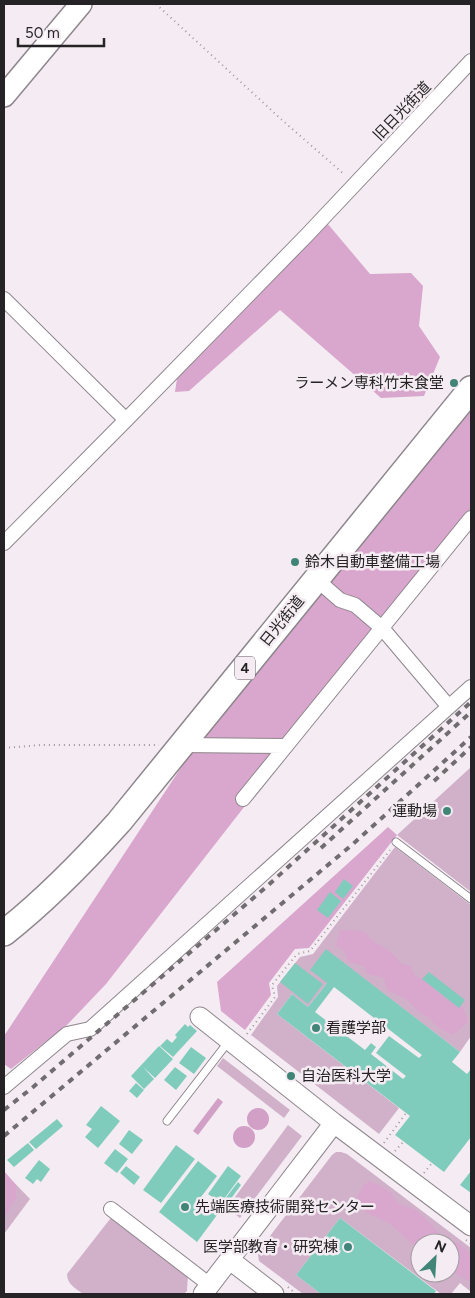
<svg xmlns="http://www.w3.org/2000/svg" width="475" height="1298" viewBox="0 0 475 1298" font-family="Figtree,'Noto Sans JP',sans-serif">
	<rect width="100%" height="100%" fill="#f4ecf2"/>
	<path fill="#d1b1c9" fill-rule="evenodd" d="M471,767V892L397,835Z
		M395,847L471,905V1036L460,1052L326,950L327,983L308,1007L292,994L277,1014L399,1108L379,1134L251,1035L278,997L277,986L300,957L313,954Z
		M223,1058L290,1110L284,1118L217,1066Z
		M288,1125L302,1136L240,1218L227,1208Z
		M336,1152H341L347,1154L471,1248V1292L460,1283L451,1294H441L340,1218L296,1275L321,1294H303L259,1261L258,1255L260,1249L332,1155ZM420,1243H450V1273H420Z
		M4,1172L30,1199L4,1234Z
		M113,1217L188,1273L187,1291L184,1294H83C75,1288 67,1284 67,1274L110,1219Z"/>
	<path fill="#d9a6cd" d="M327,223L370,274L411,273L423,286L419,326L440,357L424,396L381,398L280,310L189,391L175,392L178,372Z
		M471,402V516L106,984L67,1025L11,1069L4,1064V1036L186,760Z
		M388,827L397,835L309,948L295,949L269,983L271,995L245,1030L221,1011L217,982Z
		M340,930L363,931L373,941L385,948L396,957L401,964L410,966L415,976L434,983L446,1000L457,1001L464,1010L468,1022L453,1035L439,1028L428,1017L419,1012L406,999L387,990L384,978L367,974L364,966L348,961L344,950L336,945Z
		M4,1171L16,1185V1198L4,1218Z
		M369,1181L381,1186L391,1193L398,1204L416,1210L429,1222L444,1239L458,1243L471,1254V1281H469L450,1271V1243H420V1249L417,1248L389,1223L367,1213L357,1198L363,1186Z"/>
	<path fill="#d29fc6" d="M218,1098L223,1102L198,1135L193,1131Z
		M247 1119a11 11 0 1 1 22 0a11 11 0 1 1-22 0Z
		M233 1137a11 11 0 1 1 22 0a11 11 0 1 1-22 0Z"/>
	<path fill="#80ccbc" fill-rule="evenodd" d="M344,879L353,886L343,899L335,892Z
		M330,892L341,901L328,918L317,910Z
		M326,949L460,1052L452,1062L467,1074L471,1069V1137L444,1172L395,1135L410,1116L277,1014L292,994L308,1007L327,983L310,970ZM334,987L422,1055L419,1058L389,1036L376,1053L406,1076L403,1079L371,1054L376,1047L371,1043L365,1050L315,1012Z
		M295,963L323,984L308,1004L280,982Z
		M429,972L465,1000L459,1008L422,979Z
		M185,1024L188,1027L190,1025L197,1031L173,1057L160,1046L167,1039L172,1043L177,1037L175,1035Z
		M159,1046L173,1059L155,1078L143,1067L154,1079L144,1089L131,1076Z
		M191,1047L206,1058L194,1074L179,1063Z
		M175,1067L187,1076L176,1090L164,1080Z
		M136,1083L144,1090L137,1098L129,1091Z
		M101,1106L120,1121L98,1148L85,1137L92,1129L86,1125Z
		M57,1119L63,1126L36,1149L29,1142Z
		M129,1130L143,1140L132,1154L119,1144Z
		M28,1143L34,1150L14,1167L7,1160Z
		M176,1145L195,1159L161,1203L143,1190Z
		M115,1149L128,1159L117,1173L104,1163Z
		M39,1160L50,1169L41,1182L37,1179L33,1184L25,1178Z
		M198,1161L217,1176L198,1201L217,1215L197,1242L159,1212Z
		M126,1166L140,1177L134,1185L120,1173Z
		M228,1166L241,1176L221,1203L208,1194Z
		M471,1171V1193L460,1185Z
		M238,1182L241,1185L225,1207L221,1204Z
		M340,1218L436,1291L434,1294H321L296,1275Z"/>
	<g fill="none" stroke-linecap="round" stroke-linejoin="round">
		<defs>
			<path id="lane" d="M396,842L471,899
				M167,1121L229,1041"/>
			<path id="street" d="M4,299L126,420
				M4,543L126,420L307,235L471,61
				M316,579L340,600L355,605L382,628L449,707
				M182,745L286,746L471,518
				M243,799L286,746
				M4,1087L67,1034L90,1029L471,687
				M111,1209L210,1285"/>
			<path id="secondary" d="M200,1017L334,1123L471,1226
				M230,1260L274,1294
				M203,1294L334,1123"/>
			<path id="primary" d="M4,96L81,4"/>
			<path id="highway" d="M4,933C46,900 83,862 119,822L471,389"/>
		</defs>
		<use href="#lane" stroke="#8d868c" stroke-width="9"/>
		<use href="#street" stroke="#8d868c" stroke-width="16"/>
		<use href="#secondary" stroke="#8d868c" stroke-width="21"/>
		<use href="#primary" stroke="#8d868c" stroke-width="24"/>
		<use href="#highway" stroke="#8d868c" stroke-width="28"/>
		<path stroke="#9f999e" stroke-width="2" stroke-dasharray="1 4" stroke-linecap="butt" d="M156,4L282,120L345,175
			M4,748L41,745H159
			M247,1034L275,997L272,985L297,954L310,951L390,850
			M384,1143L406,1113
			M395,1151L404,1141
			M424,1173L432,1163
			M466,1240L471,1244
			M288,1287L296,1294"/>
		<use href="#lane" stroke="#fff" stroke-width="7"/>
		<use href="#street" stroke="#fff" stroke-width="14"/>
		<use href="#secondary" stroke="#fff" stroke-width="19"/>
		<use href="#primary" stroke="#fff" stroke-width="21"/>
		<use href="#highway" stroke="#fff" stroke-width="25"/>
		<path stroke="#706c6f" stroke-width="4" stroke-dasharray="6 6" stroke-linecap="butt" d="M434,781L471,747
			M321,848L471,712
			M4,1110L32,1088L265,888L471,702
			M4,1136L353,844L471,737"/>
	</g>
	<g fill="#418578" stroke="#f4ecf2" stroke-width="2">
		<circle cx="454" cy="383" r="5"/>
		<circle cx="295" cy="562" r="5"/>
		<circle cx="447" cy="811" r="5"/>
		<circle cx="316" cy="1028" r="5"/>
		<circle cx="291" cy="1076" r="5"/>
		<circle cx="185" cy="1207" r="5"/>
		<circle cx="348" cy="1247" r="5"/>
	</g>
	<g text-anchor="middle" stroke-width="5" stroke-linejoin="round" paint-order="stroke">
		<rect fill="#f4ecf2" stroke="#635f62" stroke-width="1" x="235" y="656.5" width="20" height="23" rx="4"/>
		<g font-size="14" font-weight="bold" fill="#252325">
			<text x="245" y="673">4</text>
		</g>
		<g font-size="15" fill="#252325" stroke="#f4ecf2">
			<text transform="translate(402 111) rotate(-46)" y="5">旧日光街道</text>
			<text transform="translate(282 621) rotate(-51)" y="5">日光街道</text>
		</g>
		<g font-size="15" fill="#252325" stroke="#f4ecf2" text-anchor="start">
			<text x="444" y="388" text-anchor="end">ラーメン専科竹末食堂</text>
			<text x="305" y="567">鈴木自動車整備工場</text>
			<text x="437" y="816" text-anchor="end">運動場</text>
			<text x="326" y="1033">看護学部</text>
			<text x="301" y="1081">自治医科大学</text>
			<text x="195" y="1212">先端医療技術開発センター</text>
			<text x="338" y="1252" text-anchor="end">医学部教育・研究棟</text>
		</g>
	</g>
	<rect width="475" height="1298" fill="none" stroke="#252325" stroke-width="10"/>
	<g transform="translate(435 1258) rotate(25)"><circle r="24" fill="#f4ecf2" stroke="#a19ca0"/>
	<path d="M0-4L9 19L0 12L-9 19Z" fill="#418578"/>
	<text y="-8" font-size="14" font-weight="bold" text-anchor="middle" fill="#252325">N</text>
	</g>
	<path d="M18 38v8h86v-8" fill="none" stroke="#252325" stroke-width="2.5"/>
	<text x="25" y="38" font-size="15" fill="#252325" stroke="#f4ecf2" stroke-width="4" paint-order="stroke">50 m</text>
</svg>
